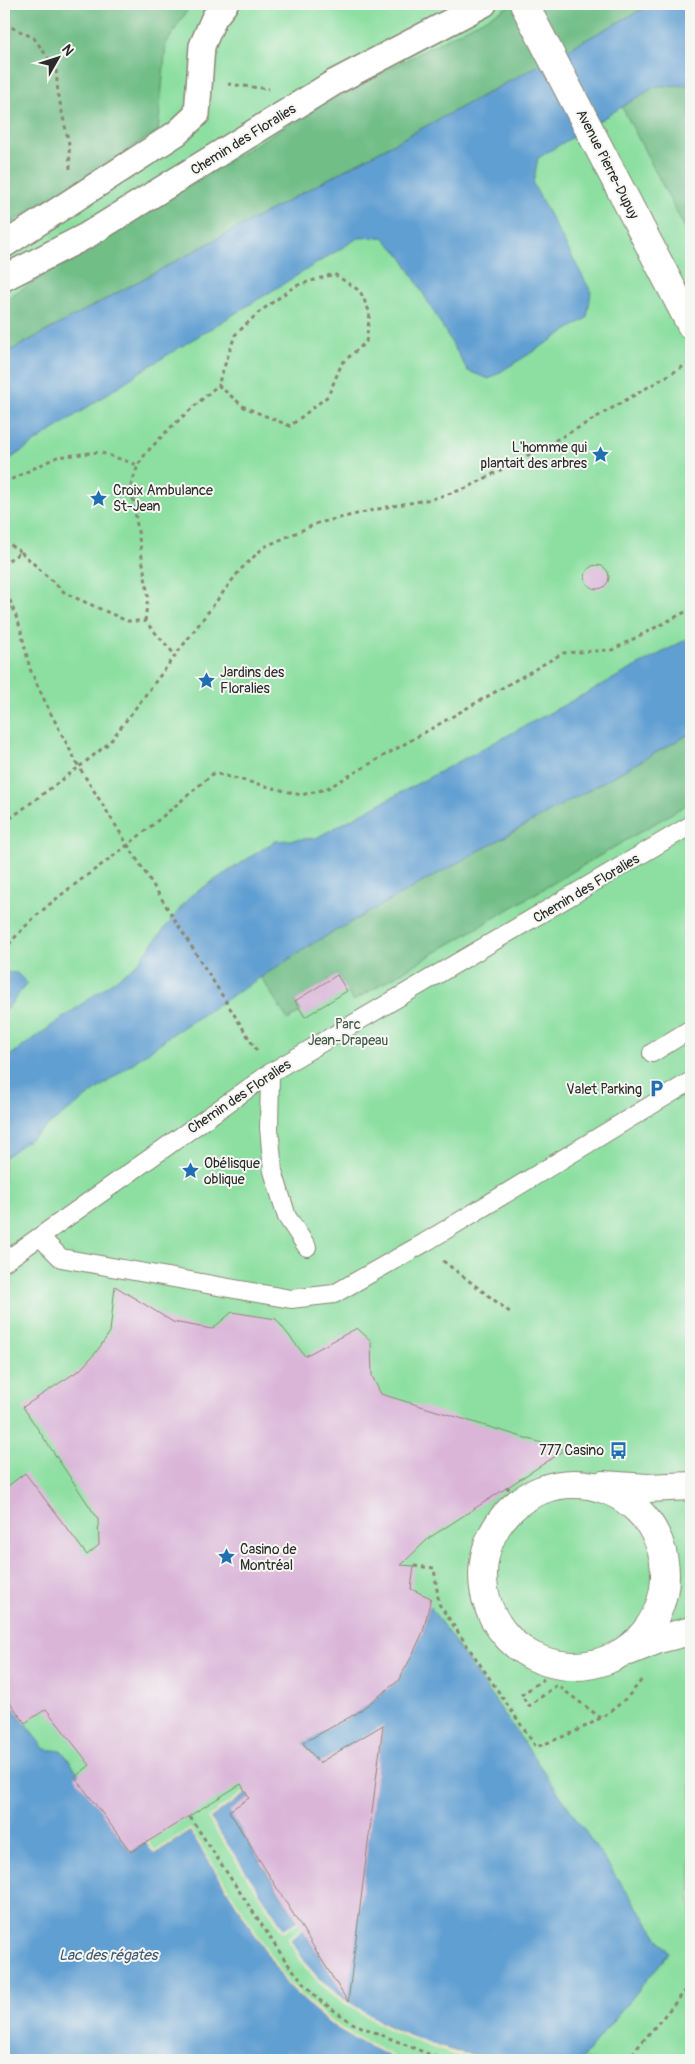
<svg xmlns="http://www.w3.org/2000/svg" width="695" height="2064" viewBox="0 0 695 2064" font-family="Pangolin,sans-serif">
	<rect width="100%" height="100%" fill="#f6f6f2"/>
	<filter id="ink" filterUnits="userSpaceOnUse"><feTurbulence type="fractalNoise" baseFrequency=".02" numOctaves="2"/><feDisplacementMap in="SourceGraphic" scale="10" xChannelSelector="R" yChannelSelector="G"/><feConvolveMatrix kernelMatrix="1 2 1 2 8 2 1 2 1" color-interpolation-filters="sRGB"/></filter>
	<filter id="wash" filterUnits="userSpaceOnUse"><feTurbulence type="fractalNoise" baseFrequency=".0096" numOctaves="4" result="noise"/><feDisplacementMap in="SourceGraphic" scale="20" xChannelSelector="R" yChannelSelector="G"/><feGaussianBlur stdDeviation="1.12" result="paint"/><feColorMatrix in="noise" values="0 0 0 0 0 0 0 0 0 0 0 0 0 0 0 0 0 1.4 0 .05"/><feComposite in="paint" operator="in"/></filter>
	<g filter="url(#wash)">
		<rect width="100%" height="100%" fill="#e8e1bf"/>
		<path fill="#8cdfa1" stroke="#5c8566" d="M4,4H691V2060H4Z"/>
		<path fill="#71be87" stroke="#4e7459" d="M4,4H191L166,44L158,131L4,227Z
			M513,4H652L4,354V300L316,107Z
			M691,85V240L622,107L656,86Z
			M691,733V802L353,1001L337,975L295,1001L301,1011L288,1020L261,977L317,941Z"/>
		<path fill="#619fd2" stroke="#46657e" d="M652,4H691V85L656,86L538,158L533,184L591,292L587,318L489,379L468,371L402,257L383,237L358,238L143,370L4,463V354Z
			M691,637V733L317,941L174,1033L4,1158V1060L136,965L190,896L275,841L316,838Z
			M4,972L17,973L27,983L8,1008L4,1010Z
			M429,1605L669,1953L581,2060C567,2061 553,2060 539,2060C474,2060 425,2048 368,2015C346,2001 323,1986 306,1965C300,1957 295,1948 290,1939L303,1930L347,2000L383,1726L319,1763L303,1743L357,1713L398,1681L423,1632Z
			M4,1694L44,1749L62,1751L79,1774L76,1777L131,1852L146,1843L155,1854L190,1831L285,1982L313,2009L336,2028L366,2045L392,2057V2060H4Z
			M247,1793L249,1798L229,1811L297,1921L284,1930L210,1818Z"/>
		<path fill="#e8e1bf" d="M245,1791L247,1793L210,1818L284,1929L297,1921L299,1923L285,1932L282,1931L208,1819L209,1816Z
			M188,1829H191L287,1981L315,2007L338,2026L368,2043L393,2055L394,2060H392V2057L366,2045L336,2028L313,2009L285,1982L190,1831L154,1854L146,1843L148,1841L155,1851Z
			M302,1928L303,1930L290,1939L306,1964L321,1981L344,1999L390,2028L428,2043L455,2052L504,2060H482L454,2055L427,2046L389,2030L342,2002L319,1983L304,1966L288,1940V1937Z"/>
		<g id="blocks">
			<path fill="#dab5d8" d="M585 577a12 12 0 1 1 24 0a12 12 0 1 1-24 0Z
				M337,975L347,991L305,1017L295,1001Z
				M115,1286L173,1322L212,1329L232,1312L276,1319L305,1356L357,1328L371,1341L372,1376L381,1394L565,1450L429,1538L401,1565L414,1566L411,1589L431,1598L423,1632L411,1658L398,1681L379,1696L357,1713L303,1743L319,1763L383,1725L348,2002L229,1811L249,1798L241,1784L131,1852L75,1777L90,1765L46,1709L25,1723L4,1694V1489L25,1473L87,1555L99,1545L98,1519L23,1407L81,1369L97,1351L110,1332Z"/>
		</g>
	</g>
	<g filter="url(#ink)">
		<use href="#blocks" fill-opacity="0" stroke="#8a8675" stroke-width="1"/>
		<g fill="none" stroke-linecap="round" stroke-linejoin="round">
			<defs>
				<path id="service" d="M652,1053L691,1029
					M270,1073L269,1128L273,1171L287,1217L307,1247
					M40,1237L61,1258L291,1299L334,1294L424,1243L691,1081
					M4,1262L270,1073L691,825"/>
				<path id="pedestrian" d="M4,245L177,133L197,114L202,46L214,18L225,4
					M4,278L86,236L335,82L484,4"/>
				<path id="minor" d="M483 1575a91 91 0 1 1 182 0a91 91 0 1 1-182 0Z
					M603,1485L647,1488L691,1486
					M629,1651L659,1639L691,1631"/>
				<path id="tertiary" d="M524,4L691,325"/>
			</defs>
			<use href="#service" stroke="#8a8675" stroke-width="20"/>
			<use href="#pedestrian" stroke="#8a8675" stroke-width="28"/>
			<use href="#minor" stroke="#8a8675" stroke-width="30"/>
			<use href="#tertiary" stroke="#8a8675" stroke-width="30"/>
			<path stroke="#8a8675" stroke-width="3" stroke-dasharray="4 4" stroke-linecap="butt" d="M4,27L9,26L34,38L56,69L58,94L69,144L70,169
				M228,84L269,89
				M4,483L57,457L99,452L138,465
				M4,540L21,552L4,563
				M21,552L65,593L127,621H145L175,655
				M4,585L20,627L30,669L48,708L79,767L4,823
				M4,611L12,607
				M145,621L148,596L131,486L138,465L146,453L169,429L218,385L244,407L290,426L328,396L342,363L366,342L370,313L360,291L334,274L295,286L258,313L235,335L218,385
				M4,951C35,909 84,879 125,847C156,823 184,798 214,773L301,795L326,789L563,653L612,650L691,609
				M257,1051L79,767L109,743L240,570L264,547L318,523L387,507L432,499L467,488L578,428L691,362
				M443,1261L511,1313
				M506,1487L525,1498
				M414,1566L434,1568L439,1604L536,1747C577,1732 617,1716 642,1679
				M544,1679L521,1695L529,1706L557,1685L601,1718
				M190,1817L287,1963L318,1999L352,2023L443,2060
				M627,2060L691,1984"/>
			<use href="#service" stroke="#fff" stroke-width="18"/>
			<use href="#pedestrian" stroke="#fff" stroke-width="25"/>
			<use href="#minor" stroke="#fff" stroke-width="28"/>
			<use href="#tertiary" stroke="#fff" stroke-width="28"/>
		</g>
	</g>
	<defs>
		<symbol id="sight-bare" viewBox="-9 -9 18 18"><path d="M0-6L1.8-2.2L6-1.7L2.9 1.2L3.7 5.4L0 3.3L-3.7 5.4L-2.9 1.2L-6-1.7L-1.8-2.2Z" fill="#1f6fb2" stroke="#f6f6f2" stroke-width="2.5" paint-order="stroke"/></symbol>
		<symbol id="parking-bare" viewBox="-9 -9 18 18"><path d="M-3.5-5.5H1a3.5 3.5 0 0 1 0 7H-1V5.5H-3.5ZM-1-3.4V-.6H.8a1.4 1.4 0 0 0 0-2.8Z" fill="#1f6fb2" stroke="#f6f6f2" stroke-width="2.5" paint-order="stroke"/></symbol>
		<symbol id="bus-bare" viewBox="-9 -9 18 18"><path d="M-5-6H5V4H4V6H2V4H-2V6H-4V4H-5ZM-3.5-4V0h7V-4ZM-3.5 1.2v1.5H-2V1.2ZM2 1.2v1.5H3.5V1.2Z" fill="#1f6fb2" stroke="#f6f6f2" stroke-width="2.5" paint-order="stroke"/></symbol>
	</defs>
	<g fill-rule="evenodd">
		<use href="#sight-bare" x="588" y="442" width="25" height="25"/>
		<use href="#sight-bare" x="86" y="486" width="25" height="25"/>
		<use href="#sight-bare" x="194" y="668" width="25" height="25"/>
		<use href="#parking-bare" x="644" y="1076" width="25" height="25"/>
		<use href="#sight-bare" x="178" y="1158" width="25" height="25"/>
		<use href="#bus-bare" x="606" y="1438" width="25" height="25"/>
		<use href="#sight-bare" x="214" y="1544" width="25" height="25"/>
	</g>
	<g text-anchor="middle" stroke-width="4" stroke-linejoin="round" paint-order="stroke">
		<g font-size="14" fill="#2b2b2b" stroke="#f6f6f2">
			<text transform="translate(243 139) rotate(-32)" y="5">Chemin des Floralies</text>
			<text transform="translate(608 164) rotate(63)" y="5">Avenue Pierre-Dupuy</text>
			<text transform="translate(586 888) rotate(-31)" y="5">Chemin des Floralies</text>
			<text transform="translate(239 1096) rotate(-34)" y="5">Chemin des Floralies</text>
		</g>
		<g font-size="14" fill="#2b2b2b" stroke="#f6f6f2" text-anchor="start">
			<text x="587" y="452" text-anchor="end">L'homme qui<tspan x="587" dy="16">plantait des arbres</tspan></text>
			<text x="113" y="495">Croix Ambulance<tspan x="113" dy="16">St-Jean</tspan></text>
			<text x="220" y="677">Jardins des<tspan x="220" dy="16">Floralies</tspan></text>
			<text x="642" y="1094" text-anchor="end">Valet Parking</text>
			<text x="204" y="1168">Obélisque<tspan x="204" dy="16">oblique</tspan></text>
			<text x="604" y="1455" text-anchor="end">777 Casino</text>
			<text x="240" y="1554">Casino de<tspan x="240" dy="16">Montréal</tspan></text>
		</g>
		<g font-size="14" fill="#435848" stroke="#f6f6f2">
			<text x="348" y="1029">Parc<tspan x="348" dy="16">Jean-Drapeau</tspan></text>
		</g>
		<g font-size="15" font-style="italic" fill="#41596e" stroke="#f6f6f2">
			<text x="108" y="1960">Lac des régates</text>
		</g>
	</g>
	<rect width="695" height="2064" fill="none" stroke="#f6f6f2" stroke-width="20"/>
	<g transform="translate(58 58) rotate(51)" stroke="#f6f6f2" stroke-width="4" paint-order="stroke">
	<path d="M0-4L9 19L0 12L-9 19Z" fill="#2b2b2b"/>
	<text y="-8" font-size="14" font-weight="bold" text-anchor="middle" fill="#2b2b2b">N</text>
	</g>
</svg>
